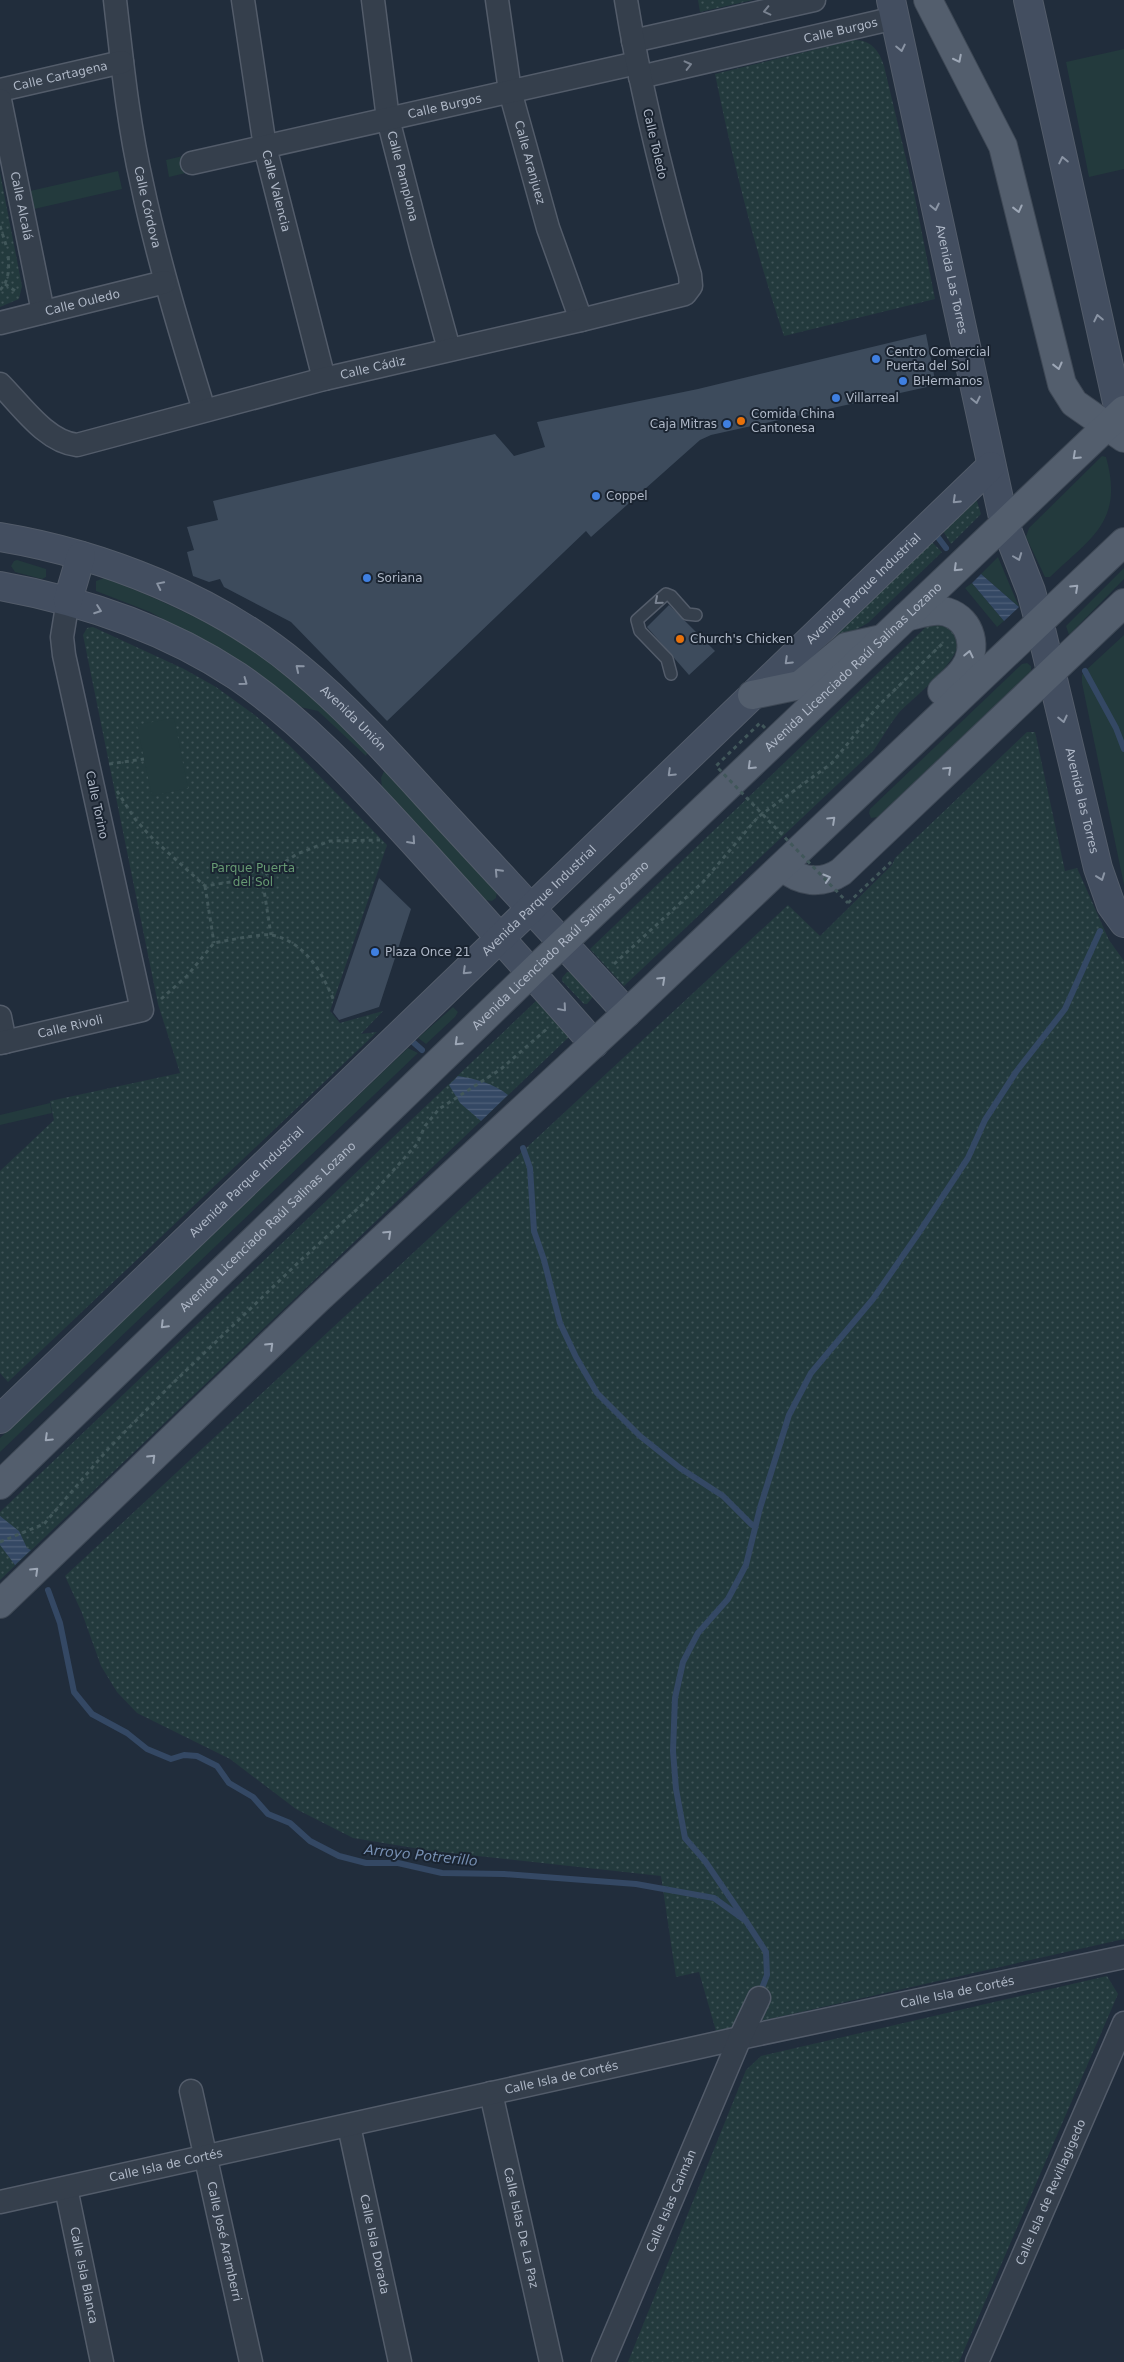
<svg xmlns="http://www.w3.org/2000/svg" width="1124" height="2362" viewBox="0 0 1124 2362" font-family="'DejaVu Sans',sans-serif">
	<defs>
		<pattern id="grass-dots" width="8" height="8" patternUnits="userSpaceOnUse" patternTransform="scale(1.25)"><rect width="8" height="8" fill="#233a3d"/><path d="M2 2h.1M6 6h.1" fill="none" stroke="#405458" stroke-width="1.8" stroke-linecap="round"/></pattern>
		<pattern id="water-rules" width="6" height="5" patternUnits="userSpaceOnUse" patternTransform="scale(1.25)"><rect width="6" height="5" fill="#344864"/><path d="M0 2.5h6" fill="none" stroke="#4f6079"/></pattern>
	</defs>
	<rect width="100%" height="100%" fill="#212d3c"/>
	<path fill="url(#grass-dots)" d="M698,0H753L700,12Z
		M854,40C872,40 879,51 884,66L913,188L935,299L784,336C755,250 733,162 715,74Z
		M0,173L22,286L19,299L0,307Z
		M976,498L981,514L951,544L943,531Z
		M932,542L942,552L868,623L836,640L796,674Z
		M935,624C999,635 912,697 898,714C889,725 882,738 874,750L624,986L590,949L927,626Z
		M93,627L184,669L216,687L256,716L290,746L387,845L330,1011L340,1023L383,1011L361,1034L377,1032L8,1382L0,1373V1171L54,1120L50,1101L180,1073L158,1004L83,635L87,628Z
		M1027,732H1035L1065,871L1077,868L1109,940L1124,961V1939L716,2031L699,1972L676,1977L661,1876L432,1851L353,1838L296,1809L230,1759L137,1713L117,1692L101,1666L82,1613L65,1576L788,905L820,936L892,865L895,858Z
		M567,972H571L592,994V998L587,1004H584L562,981V978Z
		M538,999L570,1036L0,1580V1512Z
		M1107,1976L1118,1994L959,2362H628L746,2070L761,2056Z"/>
	<path fill="#233a3d" d="M1124,49V169L1089,177L1066,62Z
		M191,154L194,171L169,177L166,160Z
		M118,171L122,189L34,209L30,191Z
		M1102,456L1106,457C1124,521 1092,537 1050,577H1045L1026,537L1029,528Z
		M998,557L1019,607L981,574Z
		M17,560L46,569V577L42,579L15,572L11,566L14,561Z
		M1124,568V579L1069,635L1066,626Z
		M104,578C174,604 245,638 303,687C326,707 346,730 368,751L366,756L318,711L300,707L278,688L230,655L150,612L96,591V581Z
		M972,583L1004,621L997,627L965,588Z
		M1124,635V885L1082,683V675L1085,671Z
		M1027,663L1031,666V671L878,817L871,818L869,813L870,809L1022,664Z
		M174,718L188,788L152,796L137,725Z
		M385,769L497,892L496,898L492,901L485,900L382,789L381,778Z
		M453,1007L458,1012L455,1017L426,1044L418,1038Z
		M408,1048L418,1053L0,1452V1438Z
		M50,1103L52,1113L0,1125V1115Z"/>
	<path fill="url(#water-rules)" d="M981,574L1019,607L1004,621L972,583Z
		M458,1076C476,1079 493,1083 508,1095L481,1121L460,1103L449,1085Z
		M0,1516L19,1531L27,1548L31,1550L15,1565L0,1545Z"/>
	<g fill="none" stroke-linecap="round" stroke-linejoin="round">
		<path stroke="#344864" stroke-width="6" d="M937,536L946,548
			M1085,671L1116,728L1124,749
			M413,1042L422,1050
			M523,1148L530,1168L534,1231L544,1260L560,1323L576,1357L597,1393L640,1436L680,1468L723,1496L752,1525
			M48,1590L60,1623L74,1692L92,1714L127,1733L147,1749L171,1759L184,1755L197,1756L217,1766L229,1783L253,1797L268,1814L290,1823L310,1841L339,1856L366,1863H398L442,1873L504,1874L636,1884L714,1898L746,1921L766,1952L767,1975L759,1996
			M746,1921L705,1861L685,1838L676,1789L673,1751L675,1698L683,1662L698,1633L728,1599L746,1565L760,1508L789,1415L811,1373L873,1299L920,1231L968,1158L985,1120L1016,1072L1065,1009L1100,931"/>
	</g>
	<path fill="#3d4b5c" d="M926,334L936,385L711,435L700,440L591,537L586,531L387,721L291,622L224,587L220,579L209,582L193,576L187,552L194,550L187,527L218,520L213,501L495,434L514,456L545,447L537,422L698,389Z
		M669,605L715,651L689,675L647,627Z
		M379,878L411,909L379,1007L339,1020L333,1012Z"/>
	<g fill="none" stroke-linecap="round" stroke-linejoin="round">
		<defs>
			<path id="lane" d="M671,674L667,659L640,631L637,620L666,594L671,596L687,614L696,615"/>
			<g id="street">
				<path id="s1" d="M115,0C122,61 128,123 142,184C158,260 181,335 204,410"/>
				<path id="s2" d="M243,0L265,147L324,379"/>
				<path id="s3" d="M373,0L388,119L421,247L449,349"/>
				<path id="s4" d="M497,0L510,91L548,228L581,320"/>
				<path d="M633,41L814,0"/>
				<path id="s5" d="M640,77L895,18"/>
				<path id="s6" d="M0,90L122,62"/>
				<path id="s7" d="M0,100L43,312"/>
				<path id="s8" d="M192,163L637,63"/>
				<path id="s9" d="M0,323L165,282"/>
				<path id="s10" d="M0,384C21,405 46,442 77,445L324,379L581,320L685,294L691,286L690,275C664,184 641,93 626,0"/>
				<path d="M0,1017L5,1042"/>
				<path id="s11" d="M0,1043L142,1010L64,655L62,637L68,600"/>
				<path id="s12" d="M191,2091L251,2362"/>
				<path id="s13" d="M491,2093L551,2362"/>
				<path id="s14" d="M349,2126L400,2362"/>
				<path id="s15" d="M66,2188L102,2362"/>
				<path id="s16" d="M0,2202L740,2038L1124,1957"/>
				<path id="s17" d="M603,2362L740,2038L759,1998"/>
				<path id="s18" d="M977,2362L1124,2023"/>
			</g>
			<g id="secondary">
				<path id="s19" d="M891,0L1004,522L1031,591L1039,621L1098,868L1111,905L1124,923"/>
				<path d="M1028,0L1124,434"/>
				<path id="s20" d="M0,537C103,554 217,599 298,667C354,713 402,769 451,822C510,886 569,949 627,1013"/>
				<path d="M0,586C83,601 166,629 237,676C306,723 363,787 419,848C478,913 536,978 594,1044"/>
				<path d="M68,600L81,556"/>
				<path id="s21" d="M0,1419L991,466"/>
			</g>
			<g id="primary">
				<path d="M928,0L1003,146L1062,384L1074,403L1124,438"/>
				<path d="M906,617C919,614 934,608 947,612C972,620 978,649 964,669C959,677 949,684 942,691"/>
				<path d="M752,695L800,685L846,647L882,639"/>
				<path d="M783,867C800,882 821,885 841,872L1124,603"/>
				<path id="s22" d="M0,1485L532,972L1124,410"/>
				<path d="M0,1604L318,1299L627,1013L1124,542"/>
			</g>
		</defs>
		<use href="#lane" stroke="#535c6a" stroke-width="14"/>
		<use href="#street" stroke="#535c6a" stroke-width="25"/>
		<use href="#secondary" stroke="#535c6a" stroke-width="30"/>
		<use href="#primary" stroke="#3e4855" stroke-width="30"/>
		<path stroke="#41575a" stroke-width="3" stroke-dasharray="4 4" stroke-linecap="butt" d="M0,226L6,245
			M5,284L17,292
			M0,290C10,280 9,267 8,253
			M109,764L144,759
			M117,791L135,819L153,839L205,886L262,877L297,854L330,841L380,840
			M262,877L271,935
			M205,886L214,943
			M848,903L891,862
			M614,964L703,882L758,817L832,763L879,705L943,643
			M161,999L187,976L214,943C226,941 262,933 272,935C305,942 322,972 334,1001
			M0,1542L44,1524L109,1448L170,1386L302,1259L365,1202L417,1144L425,1126L439,1109L501,1069L549,1027"/>
		<use href="#lane" stroke="#353f4c" stroke-width="11"/>
		<use href="#street" stroke="#353f4c" stroke-width="22"/>
		<use href="#secondary" stroke="#434e60" stroke-width="28"/>
		<use href="#primary" stroke="#535e6d" stroke-width="28"/>
		<path stroke="#41575a" stroke-width="3" stroke-dasharray="4 4" stroke-linecap="butt" d="M765,728L760,723L716,766L848,903"/>
	</g>
	<defs><path id="oneway-chevron" d="M-2-3.5L2.5 0L-2 3.5" fill="none" stroke-width="1.6" stroke-linecap="round" stroke-linejoin="round" transform="scale(1.25)"/></defs>
	<g stroke="#798290">
		<use href="#oneway-chevron" transform="translate(767 11) rotate(167)"/>
		<use href="#oneway-chevron" transform="translate(688 65) rotate(-14)"/>
		<use href="#oneway-chevron" transform="translate(658 601) rotate(139)"/>
	</g>
	<g stroke="#8a94a4">
		<use href="#oneway-chevron" transform="translate(901 48) rotate(78)"/>
		<use href="#oneway-chevron" transform="translate(1063 160) rotate(-102)"/>
		<use href="#oneway-chevron" transform="translate(935 207) rotate(78)"/>
		<use href="#oneway-chevron" transform="translate(1098 318) rotate(-102)"/>
		<use href="#oneway-chevron" transform="translate(976 400) rotate(78)"/>
		<use href="#oneway-chevron" transform="translate(956 500) rotate(136)"/>
		<use href="#oneway-chevron" transform="translate(1018 557) rotate(69)"/>
		<use href="#oneway-chevron" transform="translate(160 585) rotate(-154)"/>
		<use href="#oneway-chevron" transform="translate(98 610) rotate(20)"/>
		<use href="#oneway-chevron" transform="translate(788 661) rotate(136)"/>
		<use href="#oneway-chevron" transform="translate(299 668) rotate(-140)"/>
		<use href="#oneway-chevron" transform="translate(244 682) rotate(36)"/>
		<use href="#oneway-chevron" transform="translate(1063 719) rotate(77)"/>
		<use href="#oneway-chevron" transform="translate(671 773) rotate(136)"/>
		<use href="#oneway-chevron" transform="translate(412 841) rotate(48)"/>
		<use href="#oneway-chevron" transform="translate(498 872) rotate(-133)"/>
		<use href="#oneway-chevron" transform="translate(1101 877) rotate(70)"/>
		<use href="#oneway-chevron" transform="translate(466 971) rotate(136)"/>
		<use href="#oneway-chevron" transform="translate(563 1008) rotate(49)"/>
	</g>
	<g stroke="#9da7b6">
		<use href="#oneway-chevron" transform="translate(958 59) rotate(63)"/>
		<use href="#oneway-chevron" transform="translate(1018 209) rotate(76)"/>
		<use href="#oneway-chevron" transform="translate(1058 366) rotate(76)"/>
		<use href="#oneway-chevron" transform="translate(1076 456) rotate(137)"/>
		<use href="#oneway-chevron" transform="translate(957 568) rotate(136)"/>
		<use href="#oneway-chevron" transform="translate(1075 588) rotate(-43)"/>
		<use href="#oneway-chevron" transform="translate(969 654) rotate(-78)"/>
		<use href="#oneway-chevron" transform="translate(751 766) rotate(136)"/>
		<use href="#oneway-chevron" transform="translate(948 770) rotate(-44)"/>
		<use href="#oneway-chevron" transform="translate(832 820) rotate(-43)"/>
		<use href="#oneway-chevron" transform="translate(827 878) rotate(-17)"/>
		<use href="#oneway-chevron" transform="translate(662 980) rotate(-43)"/>
		<use href="#oneway-chevron" transform="translate(458 1042) rotate(136)"/>
		<use href="#oneway-chevron" transform="translate(388 1234) rotate(-43)"/>
		<use href="#oneway-chevron" transform="translate(164 1325) rotate(135)"/>
		<use href="#oneway-chevron" transform="translate(270 1346) rotate(-44)"/>
		<use href="#oneway-chevron" transform="translate(48 1438) rotate(136)"/>
		<use href="#oneway-chevron" transform="translate(152 1458) rotate(-44)"/>
		<use href="#oneway-chevron" transform="translate(35 1571) rotate(-44)"/>
	</g>
	<g fill="#3f7fe0" stroke="#1a2431" stroke-width="2">
		<circle cx="876" cy="359" r="5"/>
		<circle cx="903" cy="381" r="5"/>
		<circle cx="836" cy="398" r="5"/>
		<circle cx="727" cy="424" r="5"/>
		<circle cx="596" cy="496" r="5"/>
		<circle cx="367" cy="578" r="5"/>
		<circle cx="375" cy="952" r="5"/>
	</g>
	<g fill="#e8710a" stroke="#1a2431" stroke-width="2">
		<circle cx="741" cy="421" r="5"/>
		<circle cx="680" cy="639" r="5"/>
	</g>
	<g text-anchor="middle" stroke-width="4" stroke-linejoin="round" paint-order="stroke">
		<g font-size="12" fill="#b0b9c8" stroke="#1a2431">
			<text dy="4" stroke="none"><textPath href="#s5" startOffset="206">Calle Burgos</textPath></text>
			<text dy="4" stroke="none"><textPath href="#s6" startOffset="62">Calle Cartagena</textPath></text>
			<text dy="4" stroke="none"><textPath href="#s8" startOffset="259">Calle Burgos</textPath></text>
			<text transform="translate(655 144) rotate(77)" y="4">Calle Toledo</text>
			<text dy="4" stroke="none"><textPath href="#s4" startOffset="166">Calle Aranjuez</textPath></text>
			<text dy="4" stroke="none"><textPath href="#s3" startOffset="179">Calle Pamplona</textPath></text>
			<text dy="4" stroke="none"><textPath href="#s2" startOffset="194">Calle Valencia</textPath></text>
			<text dy="4" stroke="none"><textPath href="#s7" startOffset="108">Calle Alcalá</textPath></text>
			<text dy="4" stroke="none"><textPath href="#s1" startOffset="210">Calle Córdova</textPath></text>
			<text dy="4" stroke="none"><textPath href="#s19" startOffset="286">Avenida Las Torres</textPath></text>
			<text dy="4" stroke="none"><textPath href="#s9" startOffset="85">Calle Ouledo</textPath></text>
			<text dy="4" stroke="none"><textPath href="#s10" startOffset="406">Calle Cádiz</textPath></text>
			<text dy="4" stroke="none"><textPath href="#s21" startOffset="1198">Avenida Parque Industrial</textPath></text>
			<text dy="4" stroke="none"><textPath href="#s22" startOffset="1182">Avenida Licenciado Raúl Salinas Lozano</textPath></text>
			<text dy="4" stroke="none"><textPath href="#s20" startOffset="404">Avenida Unión</textPath></text>
			<text dy="4" stroke="none"><textPath href="#s19" startOffset="824">Avenida las Torres</textPath></text>
			<text transform="translate(97 805) rotate(78)" y="4">Calle Torino</text>
			<text dy="4" stroke="none"><textPath href="#s21" startOffset="748">Avenida Parque Industrial</textPath></text>
			<text dy="4" stroke="none"><textPath href="#s22" startOffset="778">Avenida Licenciado Raúl Salinas Lozano</textPath></text>
			<text dy="4" stroke="none"><textPath href="#s11" startOffset="72">Calle Rivoli</textPath></text>
			<text dy="4" stroke="none"><textPath href="#s21" startOffset="342">Avenida Parque Industrial</textPath></text>
			<text dy="4" stroke="none"><textPath href="#s22" startOffset="372">Avenida Licenciado Raúl Salinas Lozano</textPath></text>
			<text dy="4" stroke="none"><textPath href="#s16" startOffset="980">Calle Isla de Cortés</textPath></text>
			<text dy="4" stroke="none"><textPath href="#s16" startOffset="575">Calle Isla de Cortés</textPath></text>
			<text dy="4" stroke="none"><textPath href="#s16" startOffset="170">Calle Isla de Cortés</textPath></text>
			<text dy="4" stroke="none"><textPath href="#s18" startOffset="185">Calle Isla de Revillagigedo</textPath></text>
			<text dy="4" stroke="none"><textPath href="#s17" startOffset="175">Calle Islas Caimán</textPath></text>
			<text dy="4" stroke="none"><textPath href="#s13" startOffset="138">Calle Islas De La Paz</textPath></text>
			<text dy="4" stroke="none"><textPath href="#s12" startOffset="154">Calle José Aramberri</textPath></text>
			<text dy="4" stroke="none"><textPath href="#s14" startOffset="121">Calle Isla Dorada</textPath></text>
			<text dy="4" stroke="none"><textPath href="#s15" startOffset="89">Calle Isla Blanca</textPath></text>
		</g>
		<g font-size="12" fill="#b0b9c8" stroke="#1a2431" text-anchor="start">
			<text x="886" y="356">Centro Comercial<tspan x="886" dy="14">Puerta del Sol</tspan></text>
			<text x="913" y="385">BHermanos</text>
			<text x="846" y="402">Villarreal</text>
			<text x="751" y="418">Comida China<tspan x="751" dy="14">Cantonesa</tspan></text>
			<text x="717" y="428" text-anchor="end">Caja Mitras</text>
			<text x="606" y="500">Coppel</text>
			<text x="377" y="582">Soriana</text>
			<text x="690" y="643">Church's Chicken</text>
			<text x="385" y="956">Plaza Once 21</text>
		</g>
		<g font-size="12" fill="#669a72" stroke="#1a2431">
			<text x="253" y="872">Parque Puerta<tspan x="253" dy="14">del Sol</tspan></text>
		</g>
		<g font-size="14" font-style="italic" fill="#768fb2" stroke="#1a2431">
			<text transform="translate(421 1855) rotate(6)" y="5">Arroyo Potrerillo</text>
		</g>
	</g>
</svg>
